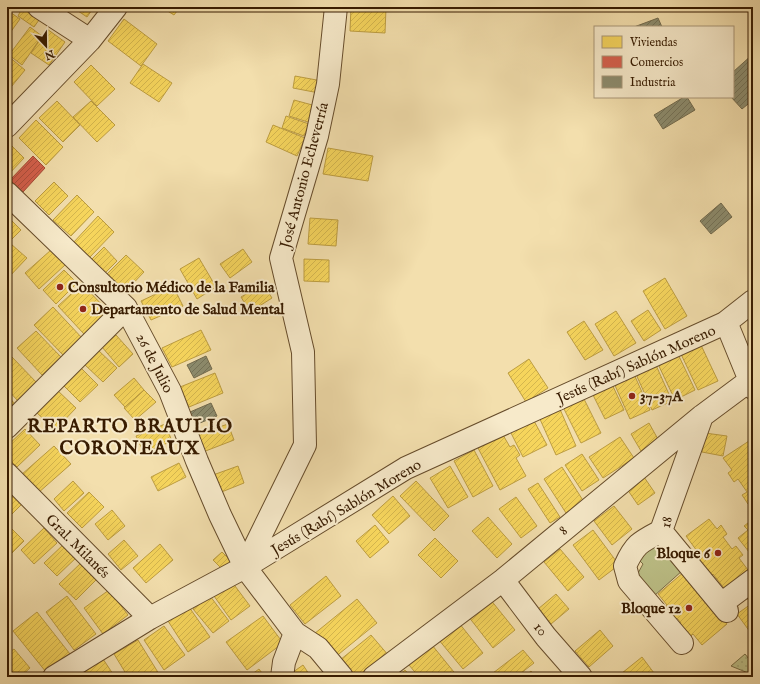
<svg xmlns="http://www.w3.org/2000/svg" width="760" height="684" viewBox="0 0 760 684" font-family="'IM FELL English',serif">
	<defs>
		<pattern id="grass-dots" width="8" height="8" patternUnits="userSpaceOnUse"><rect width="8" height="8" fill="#bdc188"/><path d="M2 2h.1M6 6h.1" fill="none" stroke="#a3a574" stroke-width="1.8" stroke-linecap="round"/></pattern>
		<pattern id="homes-hatch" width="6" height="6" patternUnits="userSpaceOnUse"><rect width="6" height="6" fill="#f6d55c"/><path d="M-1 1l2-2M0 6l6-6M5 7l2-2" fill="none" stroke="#d4b64e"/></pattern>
		<pattern id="shops-hatch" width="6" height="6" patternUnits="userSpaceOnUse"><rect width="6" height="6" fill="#d6604d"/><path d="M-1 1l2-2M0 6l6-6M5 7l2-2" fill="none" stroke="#ae4e3e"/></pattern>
		<pattern id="industry-hatch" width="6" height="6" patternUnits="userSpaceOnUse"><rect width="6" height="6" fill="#8c8c6e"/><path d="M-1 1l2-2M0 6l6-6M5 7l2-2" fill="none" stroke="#737258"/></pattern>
	</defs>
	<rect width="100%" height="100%" fill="#f3dfad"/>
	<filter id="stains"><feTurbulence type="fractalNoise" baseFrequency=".005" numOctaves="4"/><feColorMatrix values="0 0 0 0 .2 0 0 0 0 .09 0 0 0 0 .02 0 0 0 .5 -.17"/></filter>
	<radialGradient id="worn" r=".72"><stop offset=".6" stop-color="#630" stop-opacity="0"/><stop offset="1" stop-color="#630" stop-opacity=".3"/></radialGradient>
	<path fill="url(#grass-dots)" stroke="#7a6e44" d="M745,654L753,664V675L731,666Z"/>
	<path fill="#bdc188" stroke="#7a6e44" d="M658,538L683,570L654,596L637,575L643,564L635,556Z"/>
	<path fill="url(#homes-hatch)" stroke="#bd9d40" d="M72,7H94L87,17Z
		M161,7H180L174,15Z
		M351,7L386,8L385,33L350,31Z
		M22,8L39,20L34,27L18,16Z
		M7,10L20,19L7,37Z
		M124,19L157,44L141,66L108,41Z
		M30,27L42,36L22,65L9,55Z
		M47,29L65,42L49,65L31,53Z
		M8,56L25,70L7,92V57Z
		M143,64L172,83L159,102L130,83Z
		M91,65L115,89L97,106L74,82Z
		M295,76L322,81L319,93L293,88Z
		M294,100L316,106L311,123L289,116Z
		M57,101L80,125L63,142L39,118Z
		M91,101L115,125L97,142L73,117Z
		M286,116L309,124L304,136L282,128Z
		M36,120L63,147L46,165L19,138Z
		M273,125L305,138L297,156L266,142Z
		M8,142L24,158L7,176V143Z
		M328,148L373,156L368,181L323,174Z
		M54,182L68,196L49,215L35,201Z
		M77,195L94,212L71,236L53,220Z
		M7,216L21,230L7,244Z
		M98,216L114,232L89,258L73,243Z
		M310,218L338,220L336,246L308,244Z
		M11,244L27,258L8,278L7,277V248Z
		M104,247L117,261L104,274L91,260Z
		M243,249L252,262L230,278L220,264Z
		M51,250L65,265L39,289L25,273Z
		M126,255L144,272L124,293L106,275Z
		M199,258L216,287L197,299L180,269Z
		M304,259L329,260V282L304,281Z
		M64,270L77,283L56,304L43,290Z
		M665,278L687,316L665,329L643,291Z
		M82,284L108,311L84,334L58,306Z
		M263,284L272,298L250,312L241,297Z
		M173,286L183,306L151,320L141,301Z
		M53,307L83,339L65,357L34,325Z
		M648,310L661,330L644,341L631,321Z
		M616,311L636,343L614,356L595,324Z
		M584,321L603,350L585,360L567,332Z
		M201,330L211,350L172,367L162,348Z
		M36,331L61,357L42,375L17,348Z
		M116,335L133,354L119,367L102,347Z
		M700,343L718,381L698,390L680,352Z
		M98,350L117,368L103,382L84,364Z
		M677,352L695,390L675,400L657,362Z
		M12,357L37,383L18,401L7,389V361Z
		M529,359L548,388L526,402L508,373Z
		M655,363L672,401L652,410L635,372Z
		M80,367L98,385L80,402L62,384Z
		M633,372L650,410L630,419L613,381Z
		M215,373L223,393L189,407L180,387Z
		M134,378L144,390L125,407L114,395Z
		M611,382L624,410L605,419L591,391Z
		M56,389L76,408L55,430L35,411Z
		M144,390L156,402L135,420L124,408Z
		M7,395L15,404L7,412Z
		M582,395L601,433L581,443L562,405Z
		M559,407L576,446L556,455L539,417Z
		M533,419L547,445L523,457L510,431Z
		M649,423L659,441L641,451L631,434Z
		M165,424L172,441L144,453L136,436Z
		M228,424L234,440L203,452L196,435Z
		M25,429L40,445L17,467L7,457V446Z
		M705,433L727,436L723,456L702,452Z
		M503,435L510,447L514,445L520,455L516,458L526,476L500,490L478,448Z
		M620,437L634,458L603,478L589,457Z
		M749,441L753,447V502L752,501L748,504L742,495L747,492L738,479L734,482L728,473L732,470L723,458Z
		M54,446L71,464L38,493L21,475Z
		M474,450L493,486L473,497L454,461Z
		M582,454L599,480L582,491L565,465Z
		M179,463L186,477L158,491L151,477Z
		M238,466L244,483L219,493L213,475Z
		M450,466L468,497L448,508L430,478Z
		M562,467L584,502L566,513L544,479Z
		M644,477L655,493L638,505L627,489Z
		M73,481L84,493L64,511L54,499Z
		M416,481L449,516L434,531L400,496Z
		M538,483L560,517L550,523L528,489Z
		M7,487L23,503L7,519Z
		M89,492L104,507L82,528L67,513Z
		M393,496L410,516L389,534L372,515Z
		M516,497L537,526L521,538L499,509Z
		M614,506L632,529L612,545L594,521Z
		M112,510L125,526L108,540L95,524Z
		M488,517L512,544L497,558L472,531Z
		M709,519L717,529L721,525L727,534L723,537L732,549L736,546L743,555L739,558L748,570L724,588L713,574L708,579L691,556L697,551L686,536Z
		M753,519V557L738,538L748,530L744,526Z
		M375,525L389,542L370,558L356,541Z
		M11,528L24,541L7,558V532Z
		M44,528L57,543L34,564L21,550Z
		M593,530L619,565L599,580L573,545Z
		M435,538L458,561L441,578L418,555Z
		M124,540L138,556L121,570L108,554Z
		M65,543L78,556L57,576L44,563Z
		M160,544L173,560L146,583L133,568Z
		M560,549L584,577L568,591L544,562Z
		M222,552L232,562L223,570L213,560Z
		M83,561L99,577L76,600L59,584Z
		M684,572L727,624L702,645L693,634L688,639L677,627L681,623L677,618L673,622L662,609L667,605L658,594Z
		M326,576L341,596L305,624L290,605Z
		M232,582L250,606L231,620L214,596Z
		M109,590L128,615L103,634L84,608Z
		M556,594L569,609L551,624L538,609Z
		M753,594V636L737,614L751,604L747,598Z
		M67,596L96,634L74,650L46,612Z
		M210,596L229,621L213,633L193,609Z
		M357,599L377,623L334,658L314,634Z
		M490,599L515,630L493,648L468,616Z
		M189,607L210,637L188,652L168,621Z
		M37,612L70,654L46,672L13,631Z
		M263,616L283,643L247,670L226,642Z
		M459,623L483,653L463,669L438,639Z
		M164,626L185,655L164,670L144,640Z
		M600,630L613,646L589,667L575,651Z
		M371,635L389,656L364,677H353L340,660Z
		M138,640L159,674L154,677H128L114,654Z
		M432,645L458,677H419L409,665Z
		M14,649L30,668L20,677H7V654Z
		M523,650L534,663L516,677H496L493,673Z
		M642,657L657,677H617Z
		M103,659L115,677H86L83,673Z
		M303,665L311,677H290L289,675Z
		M259,669L265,677H248Z
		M405,670L411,677H397Z
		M531,671L536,677H524Z"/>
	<path fill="url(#shops-hatch)" stroke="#a64b36" d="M33,156L45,168L23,192L10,180Z"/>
	<path fill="url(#industry-hatch)" stroke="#726a4d" d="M658,18L662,27H634Z
		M753,54V100L742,109L731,97H733V72Z
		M684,97H687L695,110L663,129L654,115Z
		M721,203L732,217L711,234L700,221Z
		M206,356L212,369L194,378L187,365Z
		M211,403L217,416L195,425L190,412Z"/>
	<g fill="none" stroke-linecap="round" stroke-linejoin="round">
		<defs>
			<path id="minor" d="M39,7L90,40
				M7,126L90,40L116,7
				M7,193L126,308L170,391L197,461L220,515L245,567L295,633L318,648L342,677
				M726,322L753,388
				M702,416L661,531L727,611
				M7,427L126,308
				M7,474L150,618
				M661,531C640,542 635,544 625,566L629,581L682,643
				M245,567L305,445L303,352L281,258L317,136L328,84L336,7
				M503,580L546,637L581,677
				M729,598L753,580
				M54,677L150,618L245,567L406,468L725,323L753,301
				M282,677L284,662L295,633
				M374,677L503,580L702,416L749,381"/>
		</defs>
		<use href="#minor" stroke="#664c2b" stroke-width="24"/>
		<use href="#minor" stroke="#f7eaca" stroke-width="22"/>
	</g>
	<g fill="#8f2418" stroke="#f7eaca" stroke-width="1.5">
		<circle cx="60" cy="287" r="4"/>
		<circle cx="83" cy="309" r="4"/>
		<circle cx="632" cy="396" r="4"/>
		<circle cx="718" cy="553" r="4"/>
		<circle cx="689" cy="608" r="4"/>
	</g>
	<g text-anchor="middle" stroke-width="4" stroke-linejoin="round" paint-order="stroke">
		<g font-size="15" fill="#371b00" stroke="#f7eaca">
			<text transform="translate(304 175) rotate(-75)" y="5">José Antonio Echeverría</text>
			<text transform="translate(155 363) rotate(63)" y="5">26 de Julio</text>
			<text transform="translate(636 364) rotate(-24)" y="5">Jesús (Rabí) Sablón Moreno</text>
			<text transform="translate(346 507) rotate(-31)" y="5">Jesús (Rabí) Sablón Moreno</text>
			<text transform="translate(666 522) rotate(-78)" y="5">18</text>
			<text transform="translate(563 530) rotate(-39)" y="5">8</text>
			<text transform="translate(78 546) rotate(45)" y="5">Gral. Milanés</text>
			<text transform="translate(541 629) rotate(52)" y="5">10</text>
		</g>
		<g font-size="15" font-weight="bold" fill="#371b00" stroke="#f7eaca" text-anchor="start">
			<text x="68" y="292">Consultorio Médico de la Familia</text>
			<text x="91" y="314">Departamento de Salud Mental</text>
			<text x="640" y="401">37-37A</text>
			<text x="710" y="558" text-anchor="end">Bloque 6</text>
			<text x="681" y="613" text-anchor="end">Bloque 12</text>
		</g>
		<g font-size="19" font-weight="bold" letter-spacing="1" fill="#371b00" stroke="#f7eaca">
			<text x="130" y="432">REPARTO BRAULIO<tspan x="130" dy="22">CORONEAUX</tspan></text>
		</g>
	</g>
	<rect width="760" height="684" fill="none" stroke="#f3dfad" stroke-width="24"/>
	<rect x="8" y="8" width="744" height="668" fill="none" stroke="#371b00" stroke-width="2"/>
	<rect x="12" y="12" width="736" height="660" fill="none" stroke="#371b00"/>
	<rect x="594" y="26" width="140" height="72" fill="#f7eaca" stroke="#aa9779"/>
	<rect x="602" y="36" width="20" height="12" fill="#f6d55c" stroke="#aa9779"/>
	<text x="630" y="46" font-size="12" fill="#371b00">Viviendas</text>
	<rect x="602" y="56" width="20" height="12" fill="#d6604d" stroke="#aa9779"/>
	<text x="630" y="66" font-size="12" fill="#371b00">Comercios</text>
	<rect x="602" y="76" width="20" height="12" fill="#8c8c6e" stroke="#aa9779"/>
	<text x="630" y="86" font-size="12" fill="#371b00">Industria</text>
	<g transform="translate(46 46) rotate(158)" stroke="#f7eaca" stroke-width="3" paint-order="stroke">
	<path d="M0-3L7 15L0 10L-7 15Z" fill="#371b00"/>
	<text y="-6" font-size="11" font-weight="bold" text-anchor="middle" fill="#371b00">N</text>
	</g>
	<rect width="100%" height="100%" filter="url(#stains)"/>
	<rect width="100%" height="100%" fill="url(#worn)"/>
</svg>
